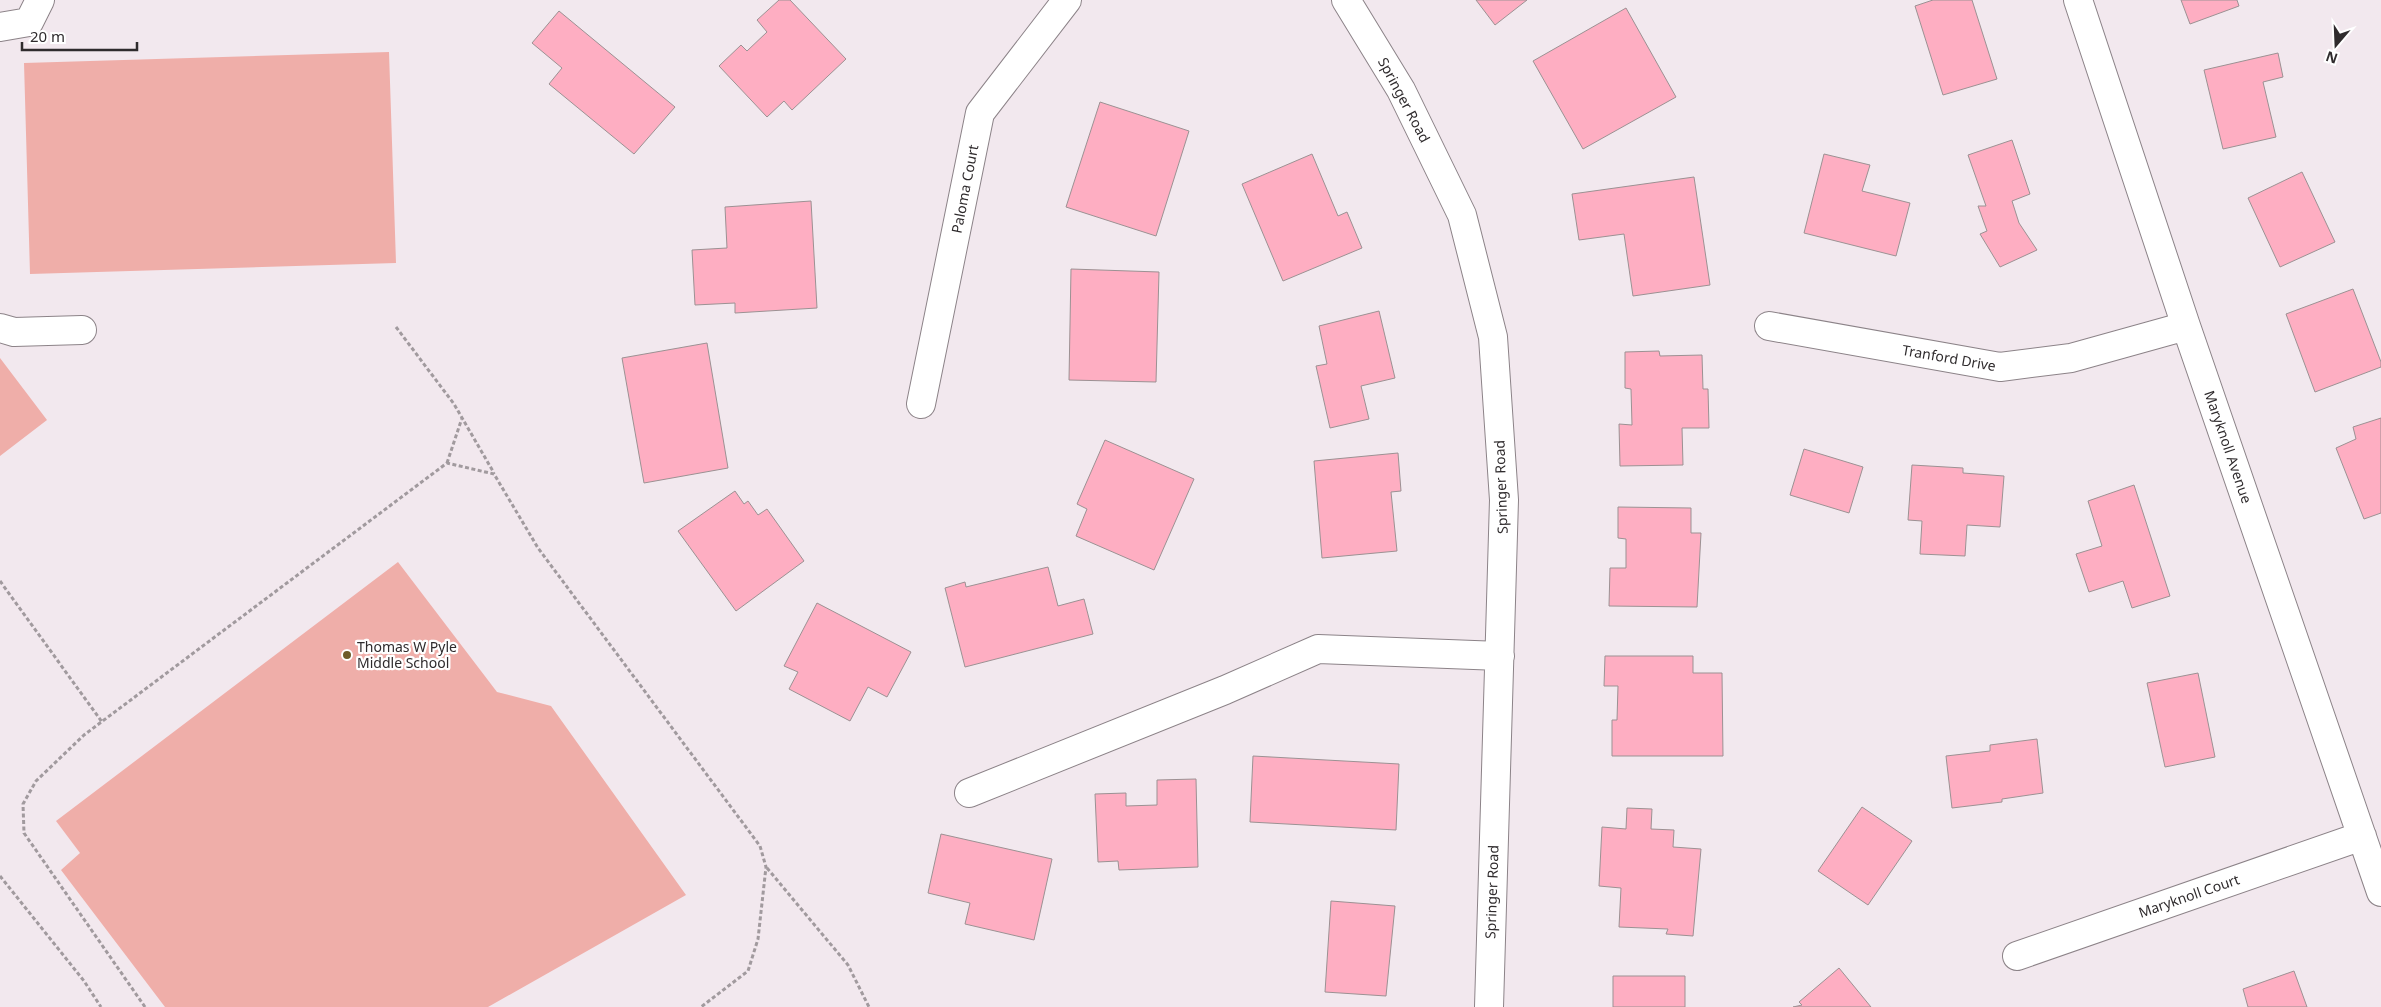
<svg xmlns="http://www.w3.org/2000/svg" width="2381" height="1007" viewBox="0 0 2381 1007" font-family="'Noto Sans',sans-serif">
	<rect width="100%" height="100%" fill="#f2e8ee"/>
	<path fill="#efaea9" d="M389,52L396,263L30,274L24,63Z
		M0,358L47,420L0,456Z
		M398,562L497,692L551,706L686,895L488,1007H165L61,870L80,853L56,821Z"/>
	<path fill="#feaec2" stroke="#9c9193" d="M779,0H790L846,59L792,110L784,101L767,117L719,66L741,45L747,51L767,32L757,20Z
		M1476,0H1527L1495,25Z
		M1933,0H1972L1997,79L1943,95L1915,6Z
		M2181,0H2237L2239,6L2190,24Z
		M1626,8L1676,97L1583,149L1533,61Z
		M559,11L675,107L634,154L549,84L562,68L532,43Z
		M2278,53L2283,77L2263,82L2276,137L2223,149L2204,70Z
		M1100,102L1189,131L1156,236L1066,207Z
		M2012,140L2030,194L2012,201L2019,223L2037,250L2000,267L1980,234L1987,231L1978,206H1986L1968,155Z
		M1312,154L1338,216L1347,212L1362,248L1283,281L1242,184Z
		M1824,154L1870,165L1862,191L1910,203L1896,256L1804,233Z
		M2302,172L2335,242L2280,267L2248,198Z
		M1694,177L1710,285L1633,296L1624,234L1579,240L1572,194Z
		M811,201L817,308L735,313V303L695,305L692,250L727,248L725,207Z
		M1071,269L1159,272L1156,382L1069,380Z
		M2353,289L2381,362V367L2315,392L2286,314Z
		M1379,311L1395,378L1361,386L1369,419L1330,428L1316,366L1327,364L1319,326Z
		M707,343L728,468L644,483L622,358Z
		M1659,351L1660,356L1702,355L1703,389H1708L1709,428H1682L1683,465L1620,466L1619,424L1632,425L1631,389L1625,388V352Z
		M2381,418V513L2364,519L2336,448L2356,439L2353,427Z
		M1105,440L1194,479L1154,570L1076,536L1087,509L1077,504Z
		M1804,449L1863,467L1849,513L1790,495Z
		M1398,453L1401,491L1391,492L1397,551L1322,558L1314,461Z
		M1912,465L1963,468V473L2004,476L2000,527L1967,525L1965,556L1920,554L1922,521L1908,520Z
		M2134,485L2170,596L2132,608L2123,581L2089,592L2076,554L2102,546L2088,501Z
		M735,491L744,504L748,501L758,515L767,509L804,561L736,611L678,531Z
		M1618,507L1691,508V533H1701L1697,607L1609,606L1610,568H1626V539L1618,538Z
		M1048,567L1058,606L1084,599L1093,634L965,667L945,588L965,582L966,587Z
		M817,603L911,652L887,697L868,687L850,721L789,689L798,672L784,666Z
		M1605,656H1693V673H1722L1723,756H1612V720H1617L1618,686H1604Z
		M2198,673L2215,757L2165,767L2147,683Z
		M2037,739L2043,793L2002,799V802L1952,808L1946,756L1990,751V745Z
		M1253,756L1399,764L1396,830L1250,822Z
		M1196,779L1198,867L1119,870L1118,861L1098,862L1095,794L1126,793V806L1157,805V780Z
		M1862,807L1912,841L1868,905L1818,871Z
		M1627,808L1652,809L1651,829L1674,830L1673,847L1701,849L1693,936L1666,934L1668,929L1619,927L1621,888L1599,886L1602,827L1626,829Z
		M941,834L1052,859L1034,940L965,924L970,903L928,893Z
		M1331,901L1395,906L1386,996L1325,992Z
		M1839,968L1871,1007H1793L1802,1005L1799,1002Z
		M2294,971L2307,1007H2248L2243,989Z
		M1613,976H1685V1007H1613Z"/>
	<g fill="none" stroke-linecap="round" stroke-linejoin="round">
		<defs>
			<path id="minor" d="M1346,0L1401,90L1462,215L1493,337L1504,500L1489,1007
				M2078,0L2186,326L2381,892
				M0,27L29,22L40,0
				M1769,326L2000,367L2071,358L2186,326
				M0,328L14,332L82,330
				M921,404L980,113L1067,0
				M969,793L1225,690L1318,649L1500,656
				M2017,956L2362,836"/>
		</defs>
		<use href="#minor" stroke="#8c8388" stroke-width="30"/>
		<path stroke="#a19a9e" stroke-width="3" stroke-dasharray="4 2.5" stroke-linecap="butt" d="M396,327L454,404L494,473
			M447,463L462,418
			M0,581L102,722
			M767,868L848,965L869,1007
			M0,876L84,981L101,1007
			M145,1007L24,833L23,804L36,781L84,735L447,463L494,474L538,548L760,846L766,867L758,939L748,971L701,1007"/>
		<use href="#minor" stroke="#fff" stroke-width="28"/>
	</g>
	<circle fill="#6d5a28" stroke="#fff" stroke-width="2" cx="347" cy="655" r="5"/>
	<g text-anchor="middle" stroke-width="4.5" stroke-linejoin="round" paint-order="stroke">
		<g font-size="14" fill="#2f2b2d" stroke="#fff">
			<text transform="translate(1404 100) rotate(62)" y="5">Springer Road</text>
			<text transform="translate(965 189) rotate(-79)" y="5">Paloma Court</text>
			<text transform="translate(1949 358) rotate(10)" y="5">Tranford Drive</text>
			<text transform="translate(2228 447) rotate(71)" y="5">Maryknoll Avenue</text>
			<text transform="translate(1501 487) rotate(-92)" y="5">Springer Road</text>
			<text transform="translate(1492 892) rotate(-88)" y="5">Springer Road</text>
			<text transform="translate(2189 896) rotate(-19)" y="5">Maryknoll Court</text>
		</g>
		<g font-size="14" fill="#2f2b2d" stroke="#fff" text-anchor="start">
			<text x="357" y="652">Thomas W Pyle<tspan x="357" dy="16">Middle School</tspan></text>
		</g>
	</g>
	<g transform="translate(2336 45) rotate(199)" stroke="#ffffff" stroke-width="4" paint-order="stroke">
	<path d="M0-4L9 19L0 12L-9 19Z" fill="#2f2b2d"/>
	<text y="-8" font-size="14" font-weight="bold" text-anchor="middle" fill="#2f2b2d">N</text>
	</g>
	<path d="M22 42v8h115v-8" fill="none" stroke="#2f2b2d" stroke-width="2.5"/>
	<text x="30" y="42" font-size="15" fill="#2f2b2d" stroke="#ffffff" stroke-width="4" paint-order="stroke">20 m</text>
</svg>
